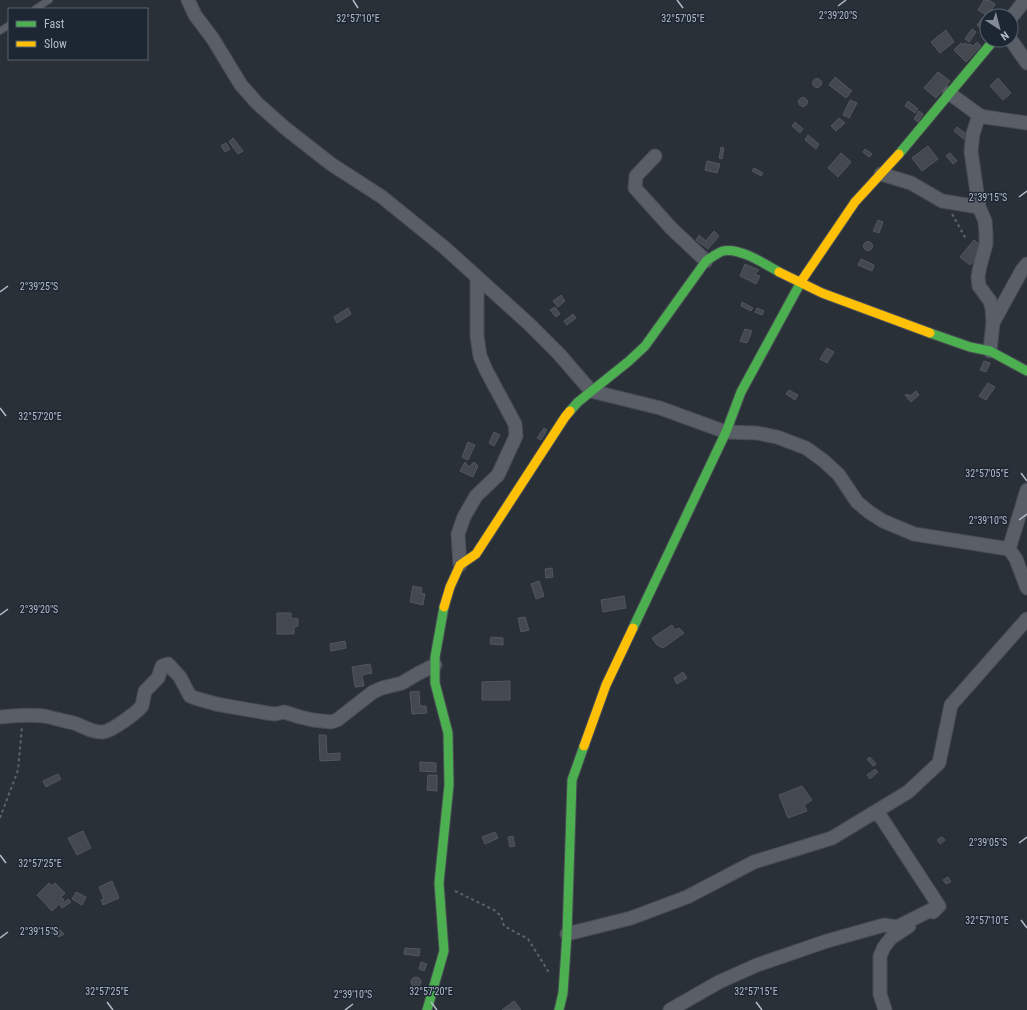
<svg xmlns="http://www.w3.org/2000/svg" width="1027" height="1010" viewBox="0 0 1027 1010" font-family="'Roboto Condensed',sans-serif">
	<rect width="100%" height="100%" fill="#2a3038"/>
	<path fill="#444950" stroke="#52575f" d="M984,0H989L995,4L988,16L978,10Z
		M983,17L987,20V32L977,25Z
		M972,29L976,32L969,42L965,39Z
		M946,30L954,42L940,53L931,42Z
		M977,42L981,46L966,62L954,50L961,43L964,45L965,43L968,45L970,44L973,46Z
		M938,72L950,81L936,98L924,88Z
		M835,77L852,91L846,98L829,85Z
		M998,78L1011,93L1003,100L990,86Z
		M812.5 83a4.5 4.5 0 1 1 9 0a4.5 4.5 0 1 1-9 0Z
		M798.5 102a4.5 4.5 0 1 1 9 0a4.5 4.5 0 1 1-9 0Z
		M850,100L857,103L849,118L843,115Z
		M908,101L918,109L915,113L905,106Z
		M919,111L923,114L918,122L914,119Z
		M839,118L845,123L836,131L831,126Z
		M795,122L803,129L800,133L792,126Z
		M957,127L969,136L965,140L954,131Z
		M808,135L819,144L816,149L805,140Z
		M233,138L243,151L238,154L229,142Z
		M226,143L230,149L225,152L221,146Z
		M928,146L938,159L922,171L912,158Z
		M721,147L724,148L722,159L719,158Z
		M865,149L872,154L869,157L863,152Z
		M841,153L851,162L838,177L828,168Z
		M950,153L957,161L953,164L946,156Z
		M707,161L720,164L717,173L705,170Z
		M754,168L763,173L761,176L752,171Z
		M878,220L883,222L879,233L873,231Z
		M714,231L719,236L708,249L696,240L699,235L706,241Z
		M974,240L984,248L970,265L960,257Z
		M863.5 246a4.5 4.5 0 1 1 9 0a4.5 4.5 0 1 1-9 0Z
		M861,259L874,265L872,271L858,265Z
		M745,264L759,270L755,274L760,276L756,284L740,276Z
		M561,295L565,301L558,307L553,301Z
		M742,302L753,308L751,311L741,306Z
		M555,307L560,314L556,317L550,310Z
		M348,308L351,314L337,323L334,317Z
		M757,308L764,311L762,315L755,312Z
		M573,314L576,318L567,325L564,321Z
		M745,329L752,331L747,343L740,341Z
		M827,348L834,352L827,363L820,359Z
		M984,361L990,363L986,372L980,370Z
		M988,383L995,387L986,400L979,396Z
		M789,390L798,395L795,400L786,394Z
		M916,391L919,395L911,402L905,395L907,394L910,396Z
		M544,428L547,430L541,440L537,438Z
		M494,432L500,435L494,446L489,443Z
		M468,442L475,445L468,460L462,457Z
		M465,462L469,467L474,462L478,466L473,477L460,471Z
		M552,568L553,577L546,578L545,569Z
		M539,581L544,596L536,599L531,584Z
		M413,586L422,588L421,593L425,594L423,605L410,602Z
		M624,596L626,608L603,612L601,600Z
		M277,613H291V618L298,619V626L294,627V634H277Z
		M525,617L529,630L521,632L518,618Z
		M672,625L675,630L679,628L684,633L663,648L657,645L652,638Z
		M491,637L503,638V645L490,644Z
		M345,641L346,648L331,651L330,644Z
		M370,664L372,673L362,675L364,686L355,687L352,667Z
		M683,672L687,678L677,684L674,678Z
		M510,681V700H482V682Z
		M419,691L420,706H426L427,713L412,714L410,692Z
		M319,735H326L327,754L340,753V760L320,761Z
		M870,757L876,764L873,766L867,759Z
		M420,762L436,763V772L420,771Z
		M875,769L878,772L870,779L867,775Z
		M58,774L61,779L46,787L43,781Z
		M428,775H437V791L427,790Z
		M802,786L812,800L804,805L807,811L788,818L779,795Z
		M83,831L91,848L77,855L68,838Z
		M495,832L498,838L485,844L482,837Z
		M513,836L515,846L510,847L508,837Z
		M942,837L945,840L940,844L937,840Z
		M948,877L951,882L946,884L943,880Z
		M112,881L119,898L103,905L101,900L104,899L99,887Z
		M49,883L51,886L55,883L65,893L61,897L64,900L52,911L37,895Z
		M76,892L86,897L82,905L72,899Z
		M68,899L71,902L62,908L60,905Z
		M57,927L64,934L59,937L51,933Z
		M405,948L420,949L419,956L404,954Z
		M421,962L427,964L424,971L419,969Z
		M411 982a5 5 0 1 1 10 0a5 5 0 1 1-10 0Z
		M514,1001L521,1010H502Z"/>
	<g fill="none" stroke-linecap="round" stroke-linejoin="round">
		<defs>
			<path id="lane" d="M35,9L49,0
				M0,31L9,25"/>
			<path id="street" d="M188,0L195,15L213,39L241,85L257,103L285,128L331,164L382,197L445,248L529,324L559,354L591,391L660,408L726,432L757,433L777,437L806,448L824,461L839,475L857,502L869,512L883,521L914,534L1009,549L1016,559L1027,588
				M1011,18L1025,0
				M1011,40L1027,63
				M949,93L979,115L985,117L1027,123
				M979,115L973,134L971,151L979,207L985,221L986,235V244L980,266L978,277L979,286L990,301L992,308L993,322L990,351
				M655,156L636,176L635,188L671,228L706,261
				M881,174L911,183L942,201L979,207
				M994,321L1022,270L1027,264
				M1009,549L1027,490
				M460,565L458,534L464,517L476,496L498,475L516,436L515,424L486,370L480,356L477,336V277
				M0,717C15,716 29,714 44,716C54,718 64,721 74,723C83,726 93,733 103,732C112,731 136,713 142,706L145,691L158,678L162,666L168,664L180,677L190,696L195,698L216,704L267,713L275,714L284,712L300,717L313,720L331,722L337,720L373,692L382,688L402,683L419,673L435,665
				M877,811L939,906L933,912
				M567,934L631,918L687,897L754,862L832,838L908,792L939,763L951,705L1027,619
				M670,1010L719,982L757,965L827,941L884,925L897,927L939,906
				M885,1010L880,994V956L884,947L891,938L909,926"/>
			<path id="fast" d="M899,154L994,40
				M930,333L970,347L990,351L1027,371
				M570,411L578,402L629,361L645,346L706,261C711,258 717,253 723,251C739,247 765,264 779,272
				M633,628L726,432L741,392L802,280
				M427,1010L444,951L439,883L449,785L448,733L435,683V657L444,607
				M559,1010L563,993L567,934L572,780L584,746"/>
			<path id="slow" d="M779,272L822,293L930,333
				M802,280L855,202L899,154
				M444,607L450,587L460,565L476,554L565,417L570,411
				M584,746L606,685L633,628"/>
		</defs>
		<use href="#lane" stroke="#484c53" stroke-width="8"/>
		<use href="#street" stroke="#484c53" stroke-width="15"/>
		<use href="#fast" stroke="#484c53" stroke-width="11"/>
		<use href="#slow" stroke="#484c53" stroke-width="11"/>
		<path stroke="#5d636a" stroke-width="2" stroke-dasharray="3 3" stroke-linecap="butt" d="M952,214L966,239
			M0,818L18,770L22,726
			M455,891L494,910L501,916L504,926L528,939L550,974"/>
		<use href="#lane" stroke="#5a5e66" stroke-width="6"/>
		<use href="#street" stroke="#5a5e66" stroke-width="13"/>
		<use href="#fast" stroke="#4caf50" stroke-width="9"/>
		<use href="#slow" stroke="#ffc107" stroke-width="9"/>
	</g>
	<path fill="none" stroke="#b4bcc9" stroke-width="1.5" d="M353,0L358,8M677,0L683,8M838,6L846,0M1019,197L1027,191M0,292L8,286M0,408L6,416M1021,473L1027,481M1019,520L1027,514M0,615L8,609M1019,843L1027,837M0,855L6,863M1021,920L1027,928M0,938L8,932M107,1002L113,1010M431,1002L437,1010M756,1002L762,1010M345,1010L353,1004"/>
	<g font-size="10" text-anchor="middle" fill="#b4bcc9" stroke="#1d2633" stroke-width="3" stroke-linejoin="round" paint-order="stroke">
		<text x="838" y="19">2°39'20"S</text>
		<text x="358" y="22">32°57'10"E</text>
		<text x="683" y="22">32°57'05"E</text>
		<text x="988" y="201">2°39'15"S</text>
		<text x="39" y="290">2°39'25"S</text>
		<text x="40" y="420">32°57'20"E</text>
		<text x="987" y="477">32°57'05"E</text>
		<text x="988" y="524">2°39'10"S</text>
		<text x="39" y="613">2°39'20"S</text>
		<text x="988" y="846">2°39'05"S</text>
		<text x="40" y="867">32°57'25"E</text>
		<text x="987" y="924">32°57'10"E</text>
		<text x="39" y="935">2°39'15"S</text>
		<text x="107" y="995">32°57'25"E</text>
		<text x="431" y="995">32°57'20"E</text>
		<text x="756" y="995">32°57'15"E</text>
		<text x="353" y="998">2°39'10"S</text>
	</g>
	<rect x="8" y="8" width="140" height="52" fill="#1d2633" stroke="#59626f"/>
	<rect x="16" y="21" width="20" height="6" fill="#4caf50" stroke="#59626f"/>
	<text x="44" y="28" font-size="12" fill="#b4bcc9">Fast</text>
	<rect x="16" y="41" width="20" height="6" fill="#ffc107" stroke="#59626f"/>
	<text x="44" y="48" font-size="12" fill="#b4bcc9">Slow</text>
	<g transform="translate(999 28) rotate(144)"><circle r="19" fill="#1d2633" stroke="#59626f"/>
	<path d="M0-3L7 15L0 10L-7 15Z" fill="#848b96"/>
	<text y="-6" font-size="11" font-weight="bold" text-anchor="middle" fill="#b4bcc9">N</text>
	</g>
</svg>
